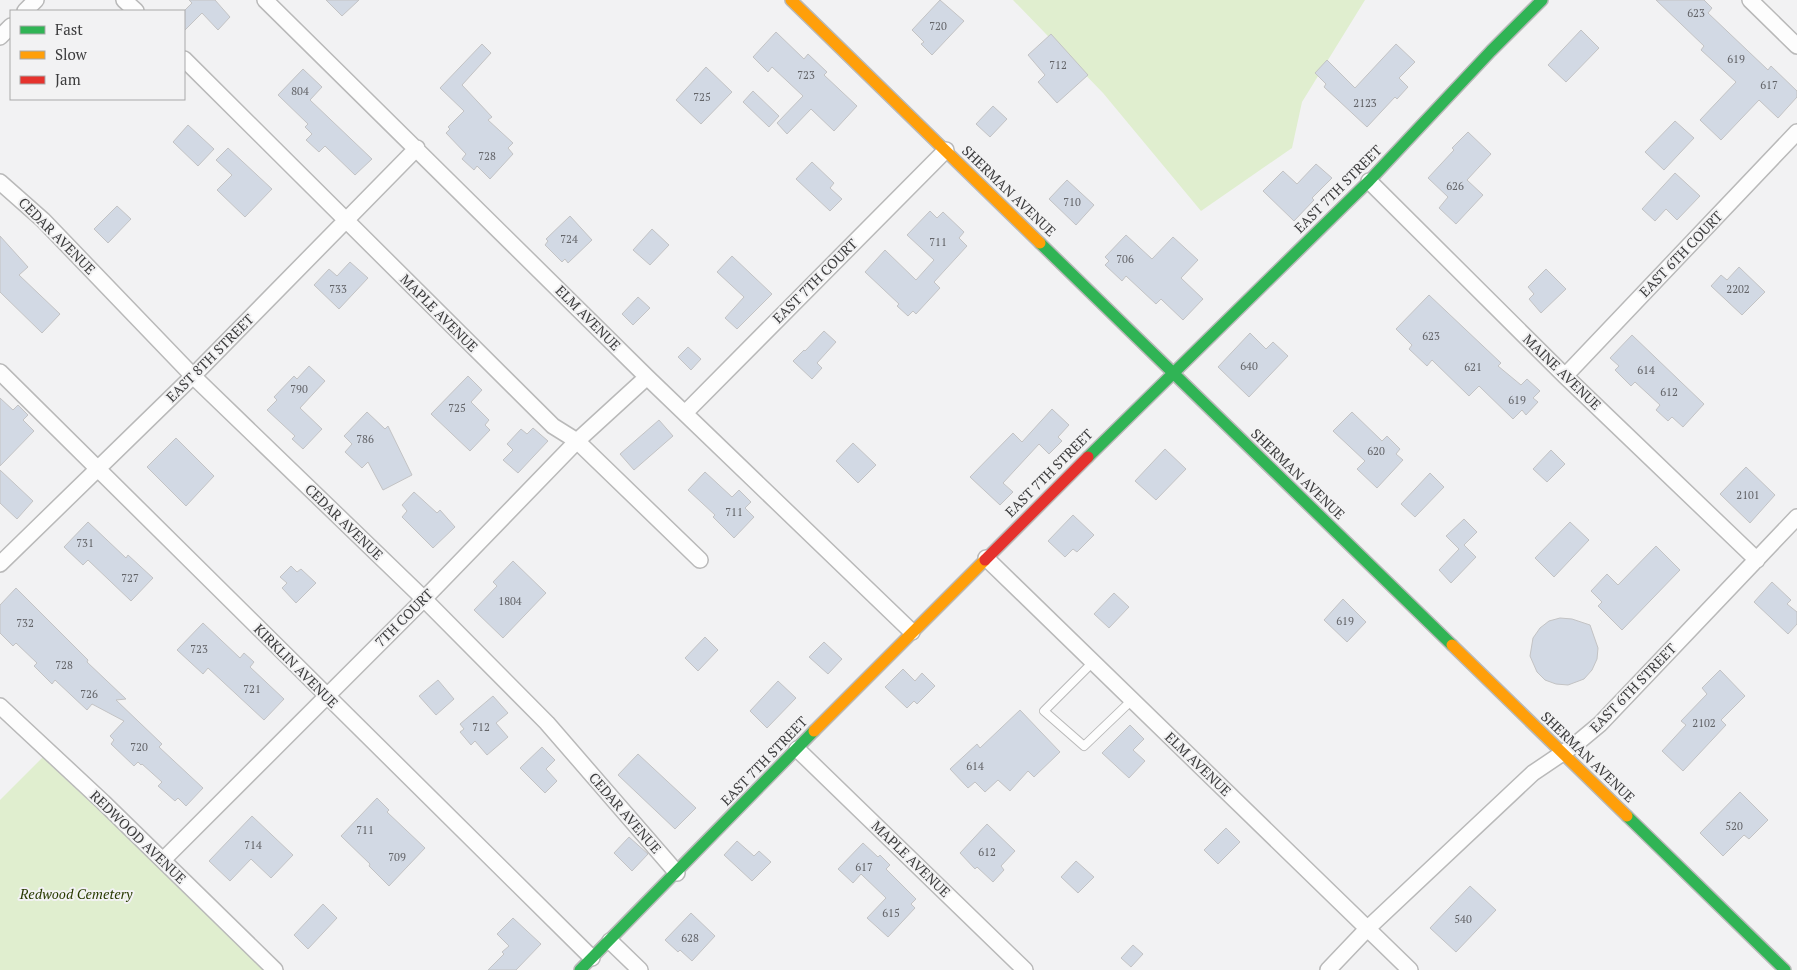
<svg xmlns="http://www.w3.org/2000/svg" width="1797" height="970" viewBox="0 0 1797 970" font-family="'PT Serif',serif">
	<rect width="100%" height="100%" fill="#f2f2f3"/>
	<path fill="#e0eecf" d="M1013,0H1365L1302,102L1292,148L1201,211L1103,93Z
		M44,756L264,970H0V800Z"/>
	<path fill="#d2d9e4" stroke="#c3c3c4" d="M189,0H215L230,17L218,30L202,13L184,31V11L192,3Z
		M326,0H359L342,16Z
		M940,0L964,21L932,55L921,44L924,42L912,30Z
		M1656,0H1704L1712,8L1708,13L1768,70L1771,66L1797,91V97L1778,118L1759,100L1721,140L1700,120L1736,82L1701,50L1704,46Z
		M1581,30L1599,48L1566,82L1548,65Z
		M776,32L804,59L808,54L827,72L824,75L857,106L834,131L811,109L787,134L777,123L803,96L772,67L768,72L753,57Z
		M1051,34L1088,75L1057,103L1038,82L1045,75L1028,55Z
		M482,44L491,53L462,85L492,117L488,120L513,143L508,148L513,154L490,179L477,166L474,170L462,159L466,154L446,133L450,129L448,127L464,111L440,88Z
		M1396,44L1415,62L1399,78L1408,87L1397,99L1395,97L1367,127L1324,87L1326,84L1315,73L1327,60L1355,88Z
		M706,67L732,92L701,124L676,100Z
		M303,69L322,87L310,100L372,159L355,175L325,146L319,152L306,140L312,134L305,127L308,124L278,95Z
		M753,91L779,116L769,127L743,102Z
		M993,106L1007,119L990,137L976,124Z
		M1675,121L1694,138L1664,170L1645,152Z
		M188,125L214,149L198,166L173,142Z
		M1468,132L1491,154L1467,180L1483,195L1456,224L1439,208L1448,197L1428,178L1454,150L1452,148Z
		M228,148L272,189L245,217L217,190L232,175L216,160Z
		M812,162L834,183L830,188L842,199L830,211L796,179Z
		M1316,164L1332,178L1312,198L1314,200L1294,221L1263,191L1283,171L1297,184Z
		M1675,173L1700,196L1677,220L1666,209L1655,221L1642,209Z
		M1067,180L1094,205L1076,225L1049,199Z
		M117,206L131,219L108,243L94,229Z
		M930,211L937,218L943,212L964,232L959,238L967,246L934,282L940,288L916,314L913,311L908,316L897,306L899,304L865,272L885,250L916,280L934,260L907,235Z
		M570,216L592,240L568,263L565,259L562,262L545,245L548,241L546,239Z
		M652,229L669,245L650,265L633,250Z
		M1126,235L1152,259L1173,237L1198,260L1181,278L1203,299L1183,320L1161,299L1156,304L1126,276L1122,281L1105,265L1109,261L1105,257Z
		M0,236L28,267L19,275L60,314L42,333L0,292Z
		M732,256L772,294L737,329L725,318L744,297L717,272Z
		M350,262L368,278L339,309L314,285L329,269L337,276Z
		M1739,267L1765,292L1742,315L1711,286L1721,275L1727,280Z
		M1546,269L1566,289L1541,313L1529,299L1534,294L1528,287Z
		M1429,295L1501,363L1498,366L1521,385L1527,379L1540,391L1533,398L1538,402L1526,415L1522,410L1513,419L1479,386L1469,396L1432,360L1427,366L1409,349L1412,345L1396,329Z
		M638,297L650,308L633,325L622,314Z
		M824,331L836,342L817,363L822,368L812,379L793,361L804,350L805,351Z
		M1250,333L1266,349L1273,342L1288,356L1249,397L1218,367Z
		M1632,335L1704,404L1683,427L1672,417L1668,421L1656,410L1660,405L1635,382L1631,386L1615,370L1619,366L1610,358Z
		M688,347L701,359L691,370L678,357Z
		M309,366L325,381L300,408L322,429L303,449L292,439L295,436L267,410L277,400L274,397L294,376L297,379Z
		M468,376L482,390L471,402L489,420L485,425L490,430L470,451L431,414Z
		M0,398L13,410L18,405L28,415L23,420L34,431L0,466Z
		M1052,409L1069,425L1058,437L1062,441L1049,454L1039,444L1003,483L1013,492L1000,505L970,477L1013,433L1022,442Z
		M367,412L385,429L388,426L412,475L383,490L368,462L362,468L345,452L352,444L344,436Z
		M1352,412L1382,441L1387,436L1400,449L1396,454L1403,460L1377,488L1357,469L1365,461L1333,431Z
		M659,420L673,436L634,470L620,454Z
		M533,428L548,441L518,473L503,460L513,450L507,444L521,429L527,434Z
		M176,438L214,476L186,506L147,467Z
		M853,443L876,465L858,483L836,461Z
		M1165,449L1186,469L1156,500L1135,481Z
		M1551,450L1565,464L1547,482L1533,469Z
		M1746,467L1775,495L1750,523L1720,494Z
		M0,470L33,501L17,519L0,503Z
		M705,472L732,497L739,490L751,502L745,508L754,517L734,538L713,517L715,515L688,490Z
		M1430,473L1444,487L1415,517L1401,504Z
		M414,492L437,513L440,510L455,527L433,548L402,517L407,511L402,505Z
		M1073,515L1094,535L1077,552L1073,549L1065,557L1048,541Z
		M1464,519L1477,532L1464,545L1476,557L1451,583L1439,570L1459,549L1446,536Z
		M88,522L126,558L128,555L153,578L131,601L88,560L83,565L64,547Z
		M1570,522L1589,540L1554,577L1535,558Z
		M1656,546L1680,570L1622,630L1598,606L1602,602L1591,591L1607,574L1618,585Z
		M513,561L546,593L503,638L474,610L497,586L493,582Z
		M291,566L297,572L301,569L316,583L296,603L282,588L287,583L280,577Z
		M1772,582L1791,600L1787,604L1797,612V624L1788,634L1754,602Z
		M16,588L88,660L87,662L126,699L116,700L162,744L159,747L203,788L186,806L178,798L175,801L158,786L162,782L142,764L141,765L138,762L134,766L111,744L114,740L110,736L124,721L92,704L87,710L55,680L52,684L34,666L37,663L16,643L13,646L0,633V605Z
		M1114,593L1129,607L1109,628L1094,614Z
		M1343,599L1366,622L1347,642L1324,620Z
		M1560,618L1572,619L1590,625L1598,648L1597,659L1592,670L1584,679L1568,685L1556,684L1545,680L1537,672L1530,656L1533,638L1540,628L1549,621Z
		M203,623L240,658L244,653L254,662L250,667L284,699L264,720L208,668L203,674L177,650Z
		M705,637L718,650L698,671L685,658Z
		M824,642L842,659L828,674L809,657Z
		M903,669L915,681L922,673L935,686L917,704L914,701L907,708L885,687Z
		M1720,670L1745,696L1721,720L1726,725L1683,771L1662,751L1686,725L1681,721L1707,694L1702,688Z
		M438,680L454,699L436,715L419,696Z
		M778,681L796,698L767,728L750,711Z
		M493,696L508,713L496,723L508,737L487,755L475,741L471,745L460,732L464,729L460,724Z
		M1020,710L1060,752L1034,777L1028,771L1010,791L998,780L985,792L975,782L968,788L950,769L977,744L980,748Z
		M1130,725L1144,739L1133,750L1145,761L1129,778L1102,753Z
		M542,747L555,760L546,769L557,781L545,793L520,768Z
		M638,754L696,808L675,829L618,775Z
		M1740,792L1768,820L1749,839L1744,835L1723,856L1700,833Z
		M377,798L389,810L387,812L425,848L389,886L369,866L370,864L341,836Z
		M252,816L293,855L271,878L251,859L230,881L209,861Z
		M987,824L1015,851L1001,866L1004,870L993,882L977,867L975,869L960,853Z
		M1226,828L1240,842L1218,864L1204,850Z
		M629,837L648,854L632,871L614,853Z
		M737,841L754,856L759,851L771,862L752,881L724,855Z
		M863,843L878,857L880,855L890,865L886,869L916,899L911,904L915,908L888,937L867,918L886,898L861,874L853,883L838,869Z
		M1076,861L1094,877L1078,893L1061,877Z
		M1470,886L1496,910L1456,952L1430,928Z
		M323,904L337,918L308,949L294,935Z
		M691,913L715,936L692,961L680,950L678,952L665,940Z
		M513,918L541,944L516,970H488L504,954L502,952L509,946L497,934Z
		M1133,945L1143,954L1131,967L1121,958Z"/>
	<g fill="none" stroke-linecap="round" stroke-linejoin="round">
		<defs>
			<path id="lane" d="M1093,662L1044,711L1084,746L1132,700"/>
			<path id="street" d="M124,0L136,11
				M265,0L647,377L912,632
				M1750,0L1797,46
				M25,11L36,0
				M0,37L11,26
				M184,59L553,426L577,441L700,560
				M1369,181L1565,376L1757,560
				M0,182L43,220L193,376L424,599L547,723L677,873
				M0,372L592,958
				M1565,376L1797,132
				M685,413L946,150
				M986,558L1410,970
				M0,564L193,376L417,148
				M0,706L103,802L275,970
				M797,749L1025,970
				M163,860L424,599L577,441L647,377
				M610,941L640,970
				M1328,970L1367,929L1533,773L1576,744L1600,724L1797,517"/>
			<path id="fast" d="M1040,243L1452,645
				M1088,457L1369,181L1491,51L1542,0
				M1627,816L1785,970
				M580,970L814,731"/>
			<path id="slow" d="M791,0L1040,243
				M1452,645L1627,816
				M814,731L985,560"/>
			<path id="jam" d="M985,560L1088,457"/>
		</defs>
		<use href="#lane" stroke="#b9b9b9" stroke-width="10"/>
		<use href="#street" stroke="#b9b9b9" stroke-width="18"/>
		<use href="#fast" stroke="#b9b9b9" stroke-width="14"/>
		<use href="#slow" stroke="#b9b9b9" stroke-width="14"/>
		<use href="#jam" stroke="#b9b9b9" stroke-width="14"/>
		<use href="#lane" stroke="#fdfdfd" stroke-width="8"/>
		<use href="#street" stroke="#fdfdfd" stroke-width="15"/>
		<use href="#fast" stroke="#30b455" stroke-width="11"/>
		<use href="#slow" stroke="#ff9f0a" stroke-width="11"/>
		<use href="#jam" stroke="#e5322d" stroke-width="11"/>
	</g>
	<g text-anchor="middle" stroke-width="4" stroke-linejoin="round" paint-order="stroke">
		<g font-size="11" fill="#626367">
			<text x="1696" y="17">623</text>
			<text x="938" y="30">720</text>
			<text x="1736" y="63">619</text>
			<text x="1058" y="69">712</text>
			<text x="806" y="79">723</text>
			<text x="1769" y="89">617</text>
			<text x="300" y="95">804</text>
			<text x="702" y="101">725</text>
			<text x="1365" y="107">2123</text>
			<text x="487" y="160">728</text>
			<text x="1455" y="190">626</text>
			<text x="1072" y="206">710</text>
			<text x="569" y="243">724</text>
			<text x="938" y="246">711</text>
			<text x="1125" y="263">706</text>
			<text x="338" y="293">733</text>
			<text x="1738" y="293">2202</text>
			<text x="1431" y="340">623</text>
			<text x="1249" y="370">640</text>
			<text x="1473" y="371">621</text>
			<text x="1646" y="374">614</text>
			<text x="299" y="393">790</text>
			<text x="1669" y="396">612</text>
			<text x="1517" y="404">619</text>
			<text x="457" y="412">725</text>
			<text x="365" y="443">786</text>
			<text x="1376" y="455">620</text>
			<text x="1748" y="499">2101</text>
			<text x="734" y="516">711</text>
			<text x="85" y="547">731</text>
			<text x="130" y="582">727</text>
			<text x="510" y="605">1804</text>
			<text x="1345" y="625">619</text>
			<text x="25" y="627">732</text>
			<text x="199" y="653">723</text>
			<text x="64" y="669">728</text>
			<text x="252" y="693">721</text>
			<text x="89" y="698">726</text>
			<text x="1704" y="727">2102</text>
			<text x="481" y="731">712</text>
			<text x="139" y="751">720</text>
			<text x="975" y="770">614</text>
			<text x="1734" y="830">520</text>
			<text x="365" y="834">711</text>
			<text x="253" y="849">714</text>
			<text x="987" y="856">612</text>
			<text x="397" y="861">709</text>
			<text x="864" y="871">617</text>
			<text x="891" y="917">615</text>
			<text x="1463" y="923">540</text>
			<text x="690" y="942">628</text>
		</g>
		<g font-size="14" fill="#3c3c3d" stroke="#f2f2f3">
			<text transform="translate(1338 189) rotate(-45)" y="5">EAST 7TH STREET</text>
			<text transform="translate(1009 191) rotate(44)" y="5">SHERMAN AVENUE</text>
			<text transform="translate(57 236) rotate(45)" y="5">CEDAR AVENUE</text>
			<text transform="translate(1681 254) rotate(-46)" y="5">EAST 6TH COURT</text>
			<text transform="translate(815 281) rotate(-45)" y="5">EAST 7TH COURT</text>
			<text transform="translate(439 313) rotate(45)" y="5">MAPLE AVENUE</text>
			<text transform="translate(588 318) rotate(45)" y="5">ELM AVENUE</text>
			<text transform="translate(210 358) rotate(-45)" y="5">EAST 8TH STREET</text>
			<text transform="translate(1562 372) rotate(44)" y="5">MAINE AVENUE</text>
			<text transform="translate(1049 473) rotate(-45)" y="5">EAST 7TH STREET</text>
			<text transform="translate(1298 474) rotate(44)" y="5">SHERMAN AVENUE</text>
			<text transform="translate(344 522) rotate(44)" y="5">CEDAR AVENUE</text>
			<text transform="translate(404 618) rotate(-45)" y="5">7TH COURT</text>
			<text transform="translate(296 666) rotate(45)" y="5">KIRKLIN AVENUE</text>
			<text transform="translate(1633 688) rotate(-46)" y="5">EAST 6TH STREET</text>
			<text transform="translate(1588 757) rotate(44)" y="5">SHERMAN AVENUE</text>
			<text transform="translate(764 761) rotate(-46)" y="5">EAST 7TH STREET</text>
			<text transform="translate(1198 764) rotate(44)" y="5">ELM AVENUE</text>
			<text transform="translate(625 813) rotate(49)" y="5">CEDAR AVENUE</text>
			<text transform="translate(138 837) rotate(44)" y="5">REDWOOD AVENUE</text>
			<text transform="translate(911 859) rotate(44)" y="5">MAPLE AVENUE</text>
		</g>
		<g font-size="14" font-style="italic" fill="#283a00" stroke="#f2f2f3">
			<text x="76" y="899">Redwood Cemetery</text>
		</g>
	</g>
	<rect x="10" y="10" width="175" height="90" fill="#f2f2f3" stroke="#a9a9aa"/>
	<rect x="20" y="26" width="25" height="8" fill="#30b455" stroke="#a9a9aa"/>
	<text x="55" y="35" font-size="15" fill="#3c3c3d">Fast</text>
	<rect x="20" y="51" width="25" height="8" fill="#ff9f0a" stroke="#a9a9aa"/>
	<text x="55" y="60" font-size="15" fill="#3c3c3d">Slow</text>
	<rect x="20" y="76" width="25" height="8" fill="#e5322d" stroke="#a9a9aa"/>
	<text x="55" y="85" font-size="15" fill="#3c3c3d">Jam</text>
</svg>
